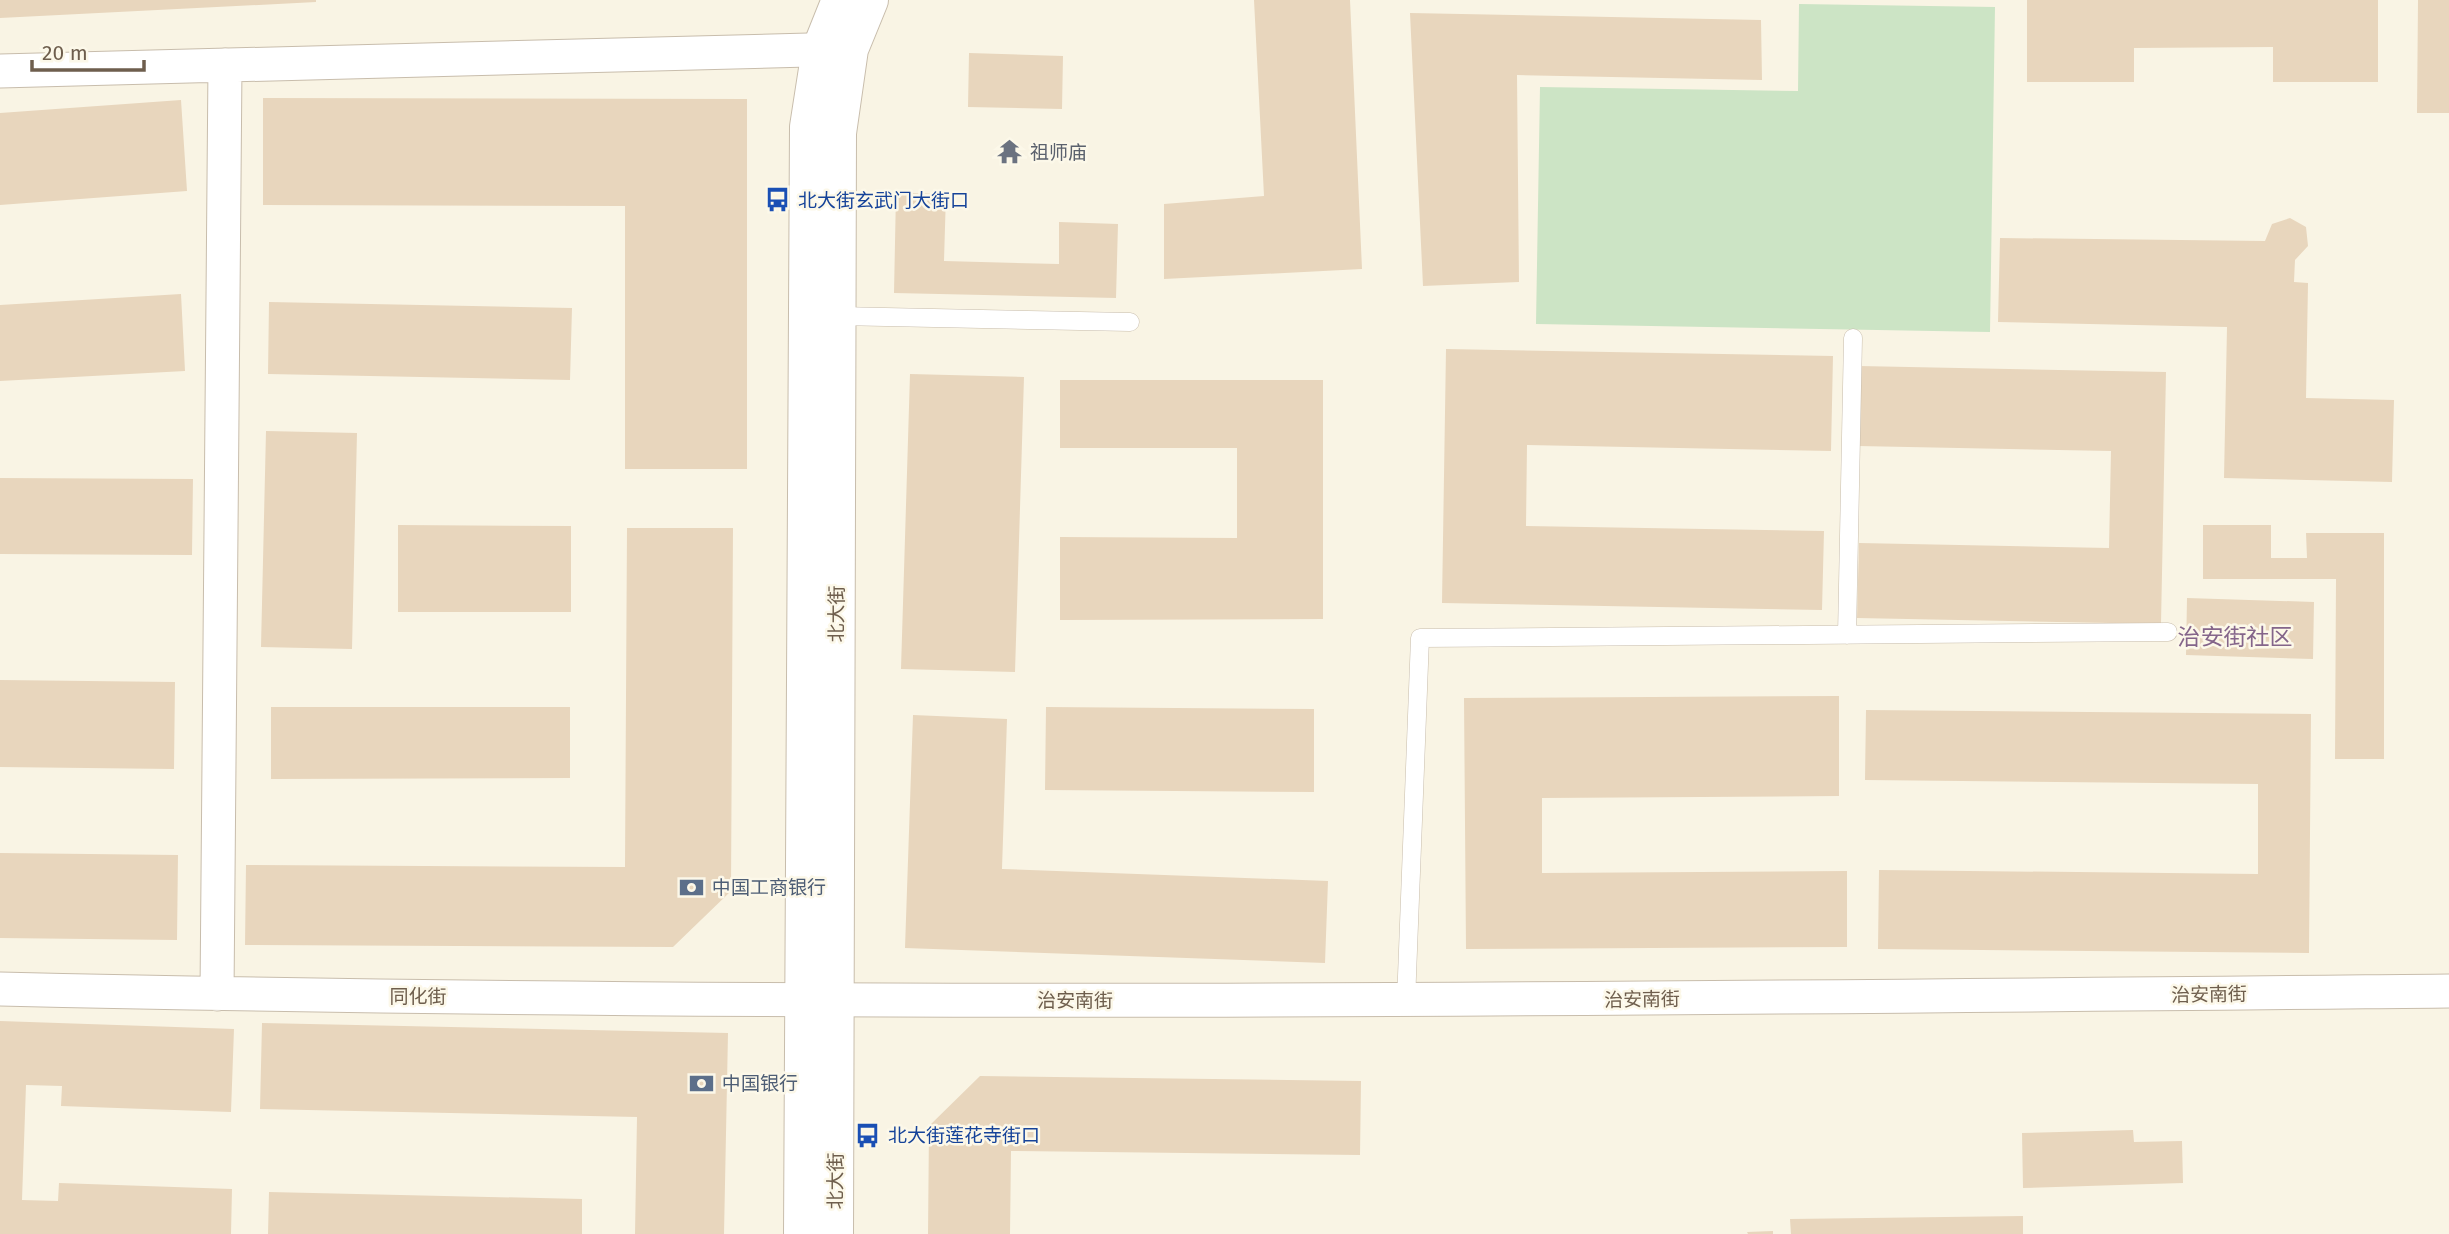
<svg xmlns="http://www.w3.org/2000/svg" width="2449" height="1234" viewBox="0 0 2449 1234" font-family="'Fira Sans','Noto Sans SC',sans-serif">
	<rect width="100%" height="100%" fill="#f9f4e4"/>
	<path fill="#cce4c5" d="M1799,4L1995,7L1990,332L1536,324L1540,87L1798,91Z"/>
	<path fill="#e8d6bd" d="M0,0H316V2L0,18Z
		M1254,0H1350L1362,269L1164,279V204L1264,196Z
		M2027,0H2378V82H2273V47L2134,48V82H2027Z
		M2418,0H2449V113H2417Z
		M1410,13L1761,20L1762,80L1517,75L1519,282L1423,286Z
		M969,53L1063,56L1062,109L968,107Z
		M263,98L747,99V469H625V206L263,205Z
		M181,100L187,191L0,205V113Z
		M896,193L946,194L944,261L1059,264V222L1118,224L1116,298L894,293Z
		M2290,218L2306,227L2308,246L2295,260L2294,282L2308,283L2306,398L2394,400L2392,482L2224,478L2227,327L1998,322L2000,238L2265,241L2272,224Z
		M181,294L185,371L0,381V305Z
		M269,302L572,308L570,380L268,374Z
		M1446,349L1833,356L1831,451L1527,445L1526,526L1824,531L1822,610L1442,603Z
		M1859,366L2166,372L2161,624L1857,618L1859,543L2109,548L2111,451L1858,446Z
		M910,374L1024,377L1015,672L901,669Z
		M1060,380H1323V619L1060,620V537L1237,538V448H1060Z
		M266,431L357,433L352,649L261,647Z
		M0,478L193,479L192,555L0,554Z
		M398,525L571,526V612H398Z
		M2203,525H2271V558H2307L2306,533H2384V759H2335L2336,579H2203Z
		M627,528H733L731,891L673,947L245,945L246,865L625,867Z
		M2187,598L2314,602L2313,659L2186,655Z
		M0,680L175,682L174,769L0,767Z
		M1839,696V796L1542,798V873L1847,871V947L1466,949L1464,698Z
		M271,707H570V778L271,779Z
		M1046,707L1314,709V792L1045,790Z
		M1866,710L2311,714L2309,953L1878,949L1879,870L2258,874V784L1865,780Z
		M913,715L1007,719L1002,869L1328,881L1325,963L905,948Z
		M0,853L178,855L177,940L0,938Z
		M0,1021L234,1029L231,1112L61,1106L62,1086L26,1085L22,1200L58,1201L59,1183L232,1189L231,1234H0Z
		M262,1023L728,1033L724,1234H635L637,1117L260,1109Z
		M980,1076L1361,1081L1360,1155L1011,1151L1010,1234H928L929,1126Z
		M2133,1130L2134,1142L2182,1141L2183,1183L2023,1188L2022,1133Z
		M269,1192L582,1199V1234H268Z
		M2023,1216V1234H1791L1790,1219Z
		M1773,1231V1234H1748L1747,1232Z"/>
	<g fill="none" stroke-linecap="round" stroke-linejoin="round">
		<defs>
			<path id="service" d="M837,316L1130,322
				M1847,635L1853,338
				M1406,1002L1420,638L2168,632"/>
			<path id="minor" d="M0,71L846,49
				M0,989C816,1008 1633,999 2449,991
				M217,994L225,65"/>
			<path id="tertiary" d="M803,1234L809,127L821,50L841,0
				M834,1234L837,133L849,49L869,0"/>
		</defs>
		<use href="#service" stroke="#c8bdac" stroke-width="19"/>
		<use href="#minor" stroke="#c8bdac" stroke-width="35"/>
		<use href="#tertiary" stroke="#c8bdac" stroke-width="40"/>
		<use href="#service" stroke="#fff" stroke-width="18"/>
		<use href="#minor" stroke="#fff" stroke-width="33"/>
		<use href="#tertiary" stroke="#fff" stroke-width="38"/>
	</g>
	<defs>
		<symbol id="temple-bare" viewBox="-9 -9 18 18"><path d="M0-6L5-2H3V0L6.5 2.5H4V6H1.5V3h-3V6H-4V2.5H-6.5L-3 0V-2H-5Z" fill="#6b7280" stroke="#fcf8e9" stroke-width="2.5" paint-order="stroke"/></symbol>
		<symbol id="bus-bare" viewBox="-9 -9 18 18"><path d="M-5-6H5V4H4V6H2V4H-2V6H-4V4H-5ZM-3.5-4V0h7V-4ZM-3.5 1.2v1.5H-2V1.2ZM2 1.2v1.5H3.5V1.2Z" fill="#1a4fb4" stroke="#fcf8e9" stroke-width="2.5" paint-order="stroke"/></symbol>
		<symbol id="bank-bare" viewBox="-9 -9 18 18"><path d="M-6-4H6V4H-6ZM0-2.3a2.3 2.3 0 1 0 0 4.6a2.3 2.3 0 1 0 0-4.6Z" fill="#5c6f8a" stroke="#fcf8e9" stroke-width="2.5" paint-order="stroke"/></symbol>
	</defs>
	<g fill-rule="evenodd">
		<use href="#temple-bare" x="992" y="134" width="35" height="35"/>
		<use href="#bus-bare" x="760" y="182" width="35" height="35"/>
		<use href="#bank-bare" x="674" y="870" width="35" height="35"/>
		<use href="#bank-bare" x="684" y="1066" width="35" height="35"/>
		<use href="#bus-bare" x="850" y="1118" width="35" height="35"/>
	</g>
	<g text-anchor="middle" stroke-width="5" stroke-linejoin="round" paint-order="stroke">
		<g font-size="19" fill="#5b616d" stroke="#fcf8e9" text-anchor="start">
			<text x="1030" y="159">祖师庙</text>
		</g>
		<g font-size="19" fill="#164399" stroke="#fcf8e9" text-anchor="start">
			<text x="798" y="207">北大街玄武门大街口</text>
			<text x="888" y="1142">北大街莲花寺街口</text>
		</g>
		<g font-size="19" fill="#6e5e4d" stroke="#fcf8e9">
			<text transform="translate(836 614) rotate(-90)" y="7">北大街</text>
			<text transform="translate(2209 994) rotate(-1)" y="7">治安南街</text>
			<text x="418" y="1003">同化街</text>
			<text transform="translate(1642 999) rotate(-1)" y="7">治安南街</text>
			<text x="1075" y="1007">治安南街</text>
			<text transform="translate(835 1181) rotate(-90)" y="7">北大街</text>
		</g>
		<g font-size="19" fill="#4e5e75" stroke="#fcf8e9" text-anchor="start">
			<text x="712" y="894">中国工商银行</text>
			<text x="722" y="1090">中国银行</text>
		</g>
		<g font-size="23" fill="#84658a" stroke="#fcf8e9">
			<text x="2235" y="645">治安街社区</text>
		</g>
	</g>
	<path d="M32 60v10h112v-10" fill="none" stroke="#6e5e4d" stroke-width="3.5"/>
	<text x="42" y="60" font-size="21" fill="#6e5e4d" stroke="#fcf8e9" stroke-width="5" paint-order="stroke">20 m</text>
</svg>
